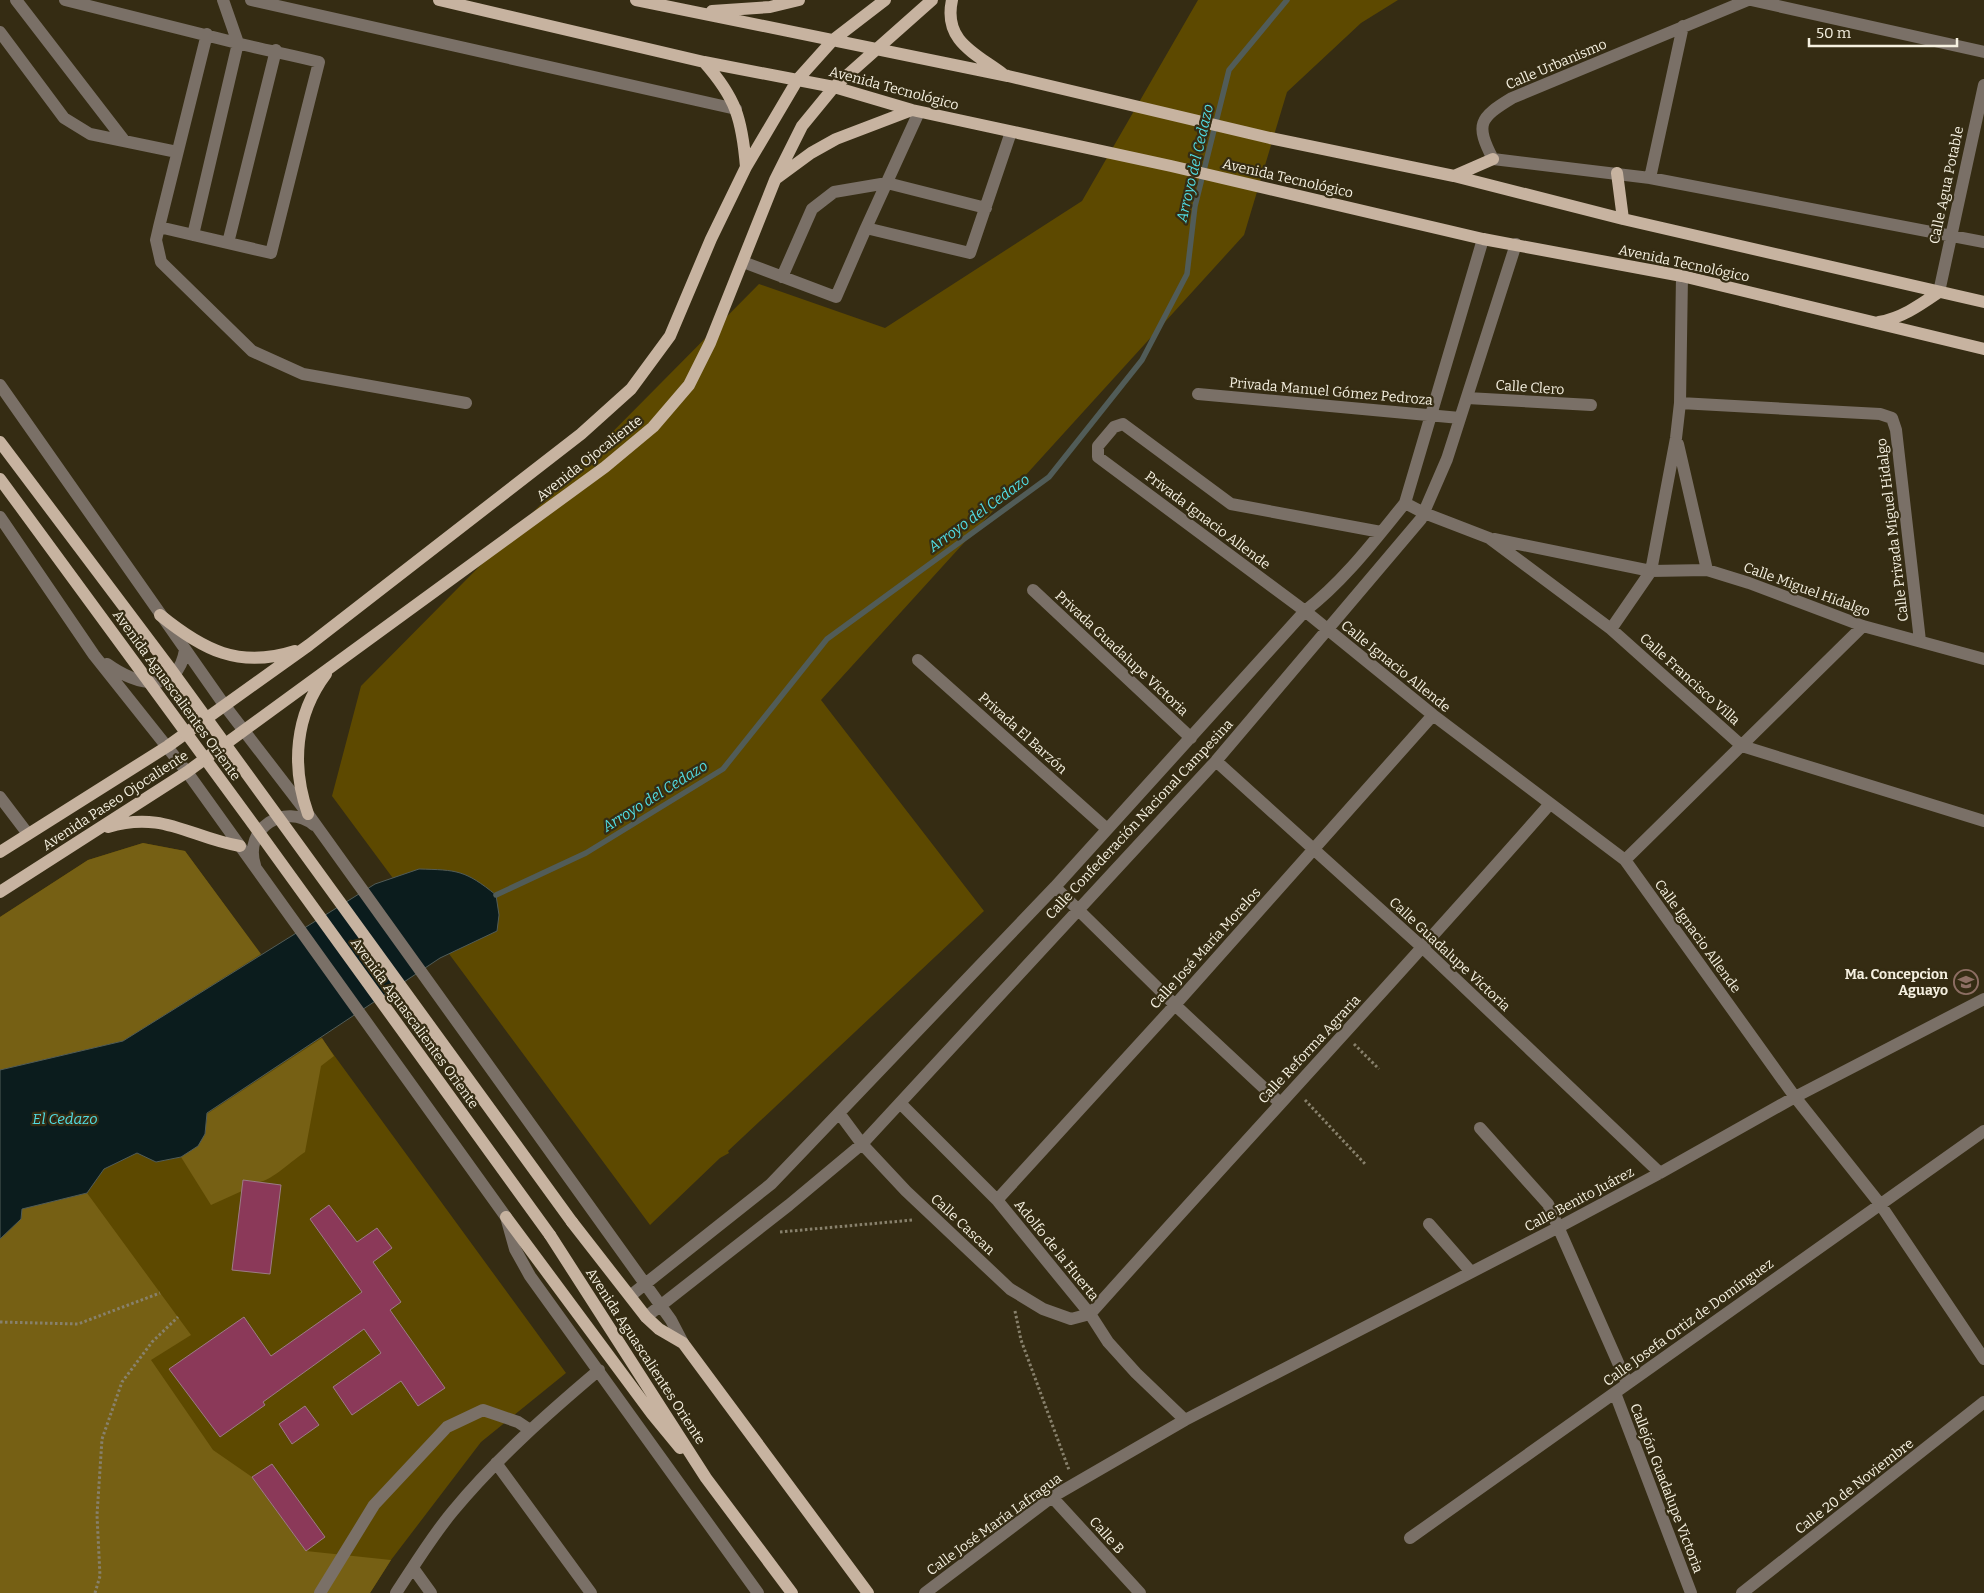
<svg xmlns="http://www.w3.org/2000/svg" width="1984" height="1593" viewBox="0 0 1984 1593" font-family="Bitter,serif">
	<rect width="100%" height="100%" fill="#352c13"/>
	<path fill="#5d4900" d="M1198,0H1398L1361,23L1287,92L1244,235L821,700L984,911L728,1151L729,1153L720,1158L650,1225L332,796L361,686L759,284L885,328L1082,201Z
		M143,843L185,851L566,1373L481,1442L391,1560L370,1593H0V917L88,860Z"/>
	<path fill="#766014" d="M143,843L185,851L261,954L123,1041L0,1070V917L88,860Z
		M322,1038L334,1056L321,1066L305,1152C294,1159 271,1181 259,1182C254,1182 248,1180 243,1180L242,1191L211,1205L181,1157C202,1143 205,1138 207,1114Z
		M87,1193L191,1335L151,1360L213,1450L252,1477L306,1551L391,1560L370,1593H0V1239L21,1219V1209Z"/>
	<path fill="#0b1c1d" stroke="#515c58" d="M419,869C457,870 465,870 496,895L499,915L497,931L440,958L207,1113L205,1134L198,1146L181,1157L156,1162L137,1153L104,1169L87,1193L22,1209L21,1219L0,1239V1070L123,1041L375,884Z"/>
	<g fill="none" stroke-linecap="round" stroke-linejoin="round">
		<path stroke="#515c58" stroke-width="5.5" d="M496,895L586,853L723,769L827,639L1049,477L1142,360L1187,274L1195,206L1229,70L1287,0"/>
	</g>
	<path fill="#8b3959" stroke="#9c7c86" d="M243,1180L281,1185L270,1274L232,1270Z
		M329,1205L357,1242L377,1228L392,1248L373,1262L401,1302L390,1310L445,1388L418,1406L401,1381L352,1415L333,1387L381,1353L364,1329L263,1402L265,1405L220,1437L169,1369L244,1317L271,1356L362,1292L310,1219Z
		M305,1406L319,1425L292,1444L279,1424Z
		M272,1464L325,1537L306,1551L252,1477Z"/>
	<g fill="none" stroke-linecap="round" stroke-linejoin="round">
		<path stroke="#88816c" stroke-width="3" stroke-dasharray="2.5 2.5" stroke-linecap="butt" d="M1354,1044L1379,1069
			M1305,1100L1366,1165
			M780,1232L913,1220
			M1015,1311L1021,1340L1069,1470
			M0,1322L78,1324L160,1293
			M95,1593L100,1576L97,1515L102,1439L122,1382L152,1342L178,1317"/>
		<path stroke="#7a7067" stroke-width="12" d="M16,0L123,139
			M65,0C122,14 179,28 237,43C264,50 292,55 319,62L271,253L159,227L207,34
			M251,0L736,109
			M1748,0L1512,98C1479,118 1475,124 1493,159L1650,178L1984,242
			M1751,0L1984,52
			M0,32L64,118L90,134L177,152
			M1650,178L1683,26
			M159,227L156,240L161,262L252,351L303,374L466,403
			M866,228L919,112
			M193,235L238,43L223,0
			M228,243L276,50
			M743,262L836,297L866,228L970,253L1011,132
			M782,277L812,209L834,192L887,183L986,208
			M1939,292L1984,85
			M0,385L225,706L308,814L671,1320L683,1343
			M1198,394L1460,418
			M1467,398L1591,405
			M1680,403L1880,414L1892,418L1896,430L1920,641
			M1678,444L1707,570
			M1405,503L1424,513L1489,538L1611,629L1742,746L1984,821
			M0,517L94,655L187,772L506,1217L515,1249L530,1276L758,1593
			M1381,532L1231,504L1123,424L1114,427L1098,446V457L1305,611L1433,715L1625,860L1795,1097L1880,1204L1984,1359
			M1494,539L1651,571L1707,570L1749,583L1863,626L1984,659
			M1033,590L1191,738
			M1611,629L1651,571L1676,438L1680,403L1682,276
			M918,660L1107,829
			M107,664C135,684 177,697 185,650
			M1216,761L1423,948L1660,1173
			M0,797L28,834
			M1625,860L1863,626
			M255,865C243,828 285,802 314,825
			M1055,887L1175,1005L1279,1102
			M901,1104L997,1200L1090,1314L1108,1342L1136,1373L1185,1420
			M839,1113L862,1144L906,1191L1010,1289L1043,1309L1071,1319L1090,1314C1242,1144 1398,977 1549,805
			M1480,1128L1548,1204L1627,1383
			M997,1200L1175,1005L1433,715
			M1429,1224L1471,1272
			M630,1296L771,1184L1055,887L1305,611C1344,581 1374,541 1405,503L1483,239
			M646,1317L789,1205L862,1144L1216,761L1421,519L1447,459L1516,244
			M1615,1393L1691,1593
			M496,1463L591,1593
			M1052,1497L1140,1593
			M1410,1538L1984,1131
			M413,1568L431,1593
			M320,1593L374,1505L447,1427L483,1410L518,1422L530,1430
			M396,1593C414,1566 432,1536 453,1511C497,1458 547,1414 599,1370
			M925,1593L1052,1497L1185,1420L1559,1227L1660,1173L1795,1097L1984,999
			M1742,1593L1984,1402"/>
		<path stroke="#c7b3a0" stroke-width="12" d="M439,0L704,62L834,87L912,110L1171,166L1483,239L1682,276L1984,349
			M636,0L1008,76L1270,138L1454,176L1623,219L1984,302
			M952,0C943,41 975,53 1003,74
			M712,11L770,7L799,0
			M704,62C736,98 742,119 746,167
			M1617,173L1623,219
			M1454,176L1493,159
			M777,178L811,153L836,139L912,110
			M1879,322C1902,318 1920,305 1939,292
			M160,615C203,650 239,669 295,651
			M308,814C291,766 295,715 326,674
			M108,827C163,810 191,838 240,846
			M0,852L168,746L309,645L581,434L631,389L670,336L711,239L746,167L798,79L833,40L885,0
			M0,892L187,772L605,467L653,427L689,385L710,343L775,180L802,126L834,87L932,0
			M506,1217L652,1414L680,1448
			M572,1222L646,1317L659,1329L683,1343L868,1593
			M550,1235L706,1478L792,1593"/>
		<path stroke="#c7b3a0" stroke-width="12" d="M0,442L170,668L572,1222
			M0,479L250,820L550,1235"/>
	</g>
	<defs>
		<symbol id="school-ring" viewBox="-11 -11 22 22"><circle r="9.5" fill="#352c13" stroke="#8d6e63" stroke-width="1.5"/><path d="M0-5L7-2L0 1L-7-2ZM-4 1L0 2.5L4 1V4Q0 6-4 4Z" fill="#8d6e63"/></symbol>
	</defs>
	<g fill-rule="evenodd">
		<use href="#school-ring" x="1952" y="968" width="28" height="28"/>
	</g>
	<g text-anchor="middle" stroke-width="4.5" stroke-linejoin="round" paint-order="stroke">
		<g font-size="14" fill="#f5f0e0" stroke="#352c13">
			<text transform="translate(1556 64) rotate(-23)" y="5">Calle Urbanismo</text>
			<text transform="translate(894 88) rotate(15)" y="5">Avenida Tecnológico</text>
			<text transform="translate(1288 178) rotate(13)" y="5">Avenida Tecnológico</text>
			<text transform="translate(1946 185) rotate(-78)" y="5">Calle Agua Potable</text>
			<text transform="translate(1684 263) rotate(12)" y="5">Avenida Tecnológico</text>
			<text transform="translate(1530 387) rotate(4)" y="5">Calle Clero</text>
			<text transform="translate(1331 391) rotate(5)" y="5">Privada Manuel Gómez Pedroza</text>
			<text transform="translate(589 458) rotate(-38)" y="5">Avenida Ojocaliente</text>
			<text transform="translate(1208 520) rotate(37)" y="5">Privada Ignacio Allende</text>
			<text transform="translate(1892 530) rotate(-97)" y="5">Calle Privada Miguel Hidalgo</text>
			<text transform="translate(1807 589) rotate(20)" y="5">Calle Miguel Hidalgo</text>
			<text transform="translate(1122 653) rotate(43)" y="5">Privada Guadalupe Victoria</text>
			<text transform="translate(1396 666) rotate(39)" y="5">Calle Ignacio Allende</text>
			<text transform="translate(1690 679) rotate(42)" y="5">Calle Francisco Villa</text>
			<text transform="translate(177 695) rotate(54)" y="5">Avenida Aguascalientes Oriente</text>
			<text transform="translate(1023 733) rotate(42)" y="5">Privada El Barzón</text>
			<text transform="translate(115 800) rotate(-33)" y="5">Avenida Paseo Ojocaliente</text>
			<text transform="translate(1139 819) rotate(-47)" y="5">Calle Confederación Nacional Campesina</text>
			<text transform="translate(1698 936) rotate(54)" y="5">Calle Ignacio Allende</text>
			<text transform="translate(1205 948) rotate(-48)" y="5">Calle José María Morelos</text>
			<text transform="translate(1450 954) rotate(43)" y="5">Calle Guadalupe Victoria</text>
			<text transform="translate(415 1023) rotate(54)" y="5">Avenida Aguascalientes Oriente</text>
			<text transform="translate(1309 1049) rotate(-47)" y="5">Calle Reforma Agraria</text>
			<text transform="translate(1579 1199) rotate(-28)" y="5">Calle Benito Juárez</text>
			<text transform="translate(963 1224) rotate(43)" y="5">Calle Cascan</text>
			<text transform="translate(1057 1250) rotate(51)" y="5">Adolfo de la Huerta</text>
			<text transform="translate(1688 1322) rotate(-36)" y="5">Calle Josefa Ortiz de Domínguez</text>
			<text transform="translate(646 1356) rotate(57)" y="5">Avenida Aguascalientes Oriente</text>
			<text transform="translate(1854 1486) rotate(-38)" y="5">Calle 20 de Noviembre</text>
			<text transform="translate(1667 1488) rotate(69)" y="5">Callejón Guadalupe Victoria</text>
			<text transform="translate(994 1524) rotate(-36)" y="5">Calle José María Lafragua</text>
			<text transform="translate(1107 1535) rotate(48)" y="5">Calle B</text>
		</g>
		<g font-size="14" font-weight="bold" fill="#f5f0e0" stroke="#352c13" text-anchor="end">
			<text x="1948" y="979">Ma. Concepcion<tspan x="1948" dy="16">Aguayo</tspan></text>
		</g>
		<g font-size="15" font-style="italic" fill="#51dce3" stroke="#352c13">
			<text transform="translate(1195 163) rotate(-77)" y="5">Arroyo del Cedazo</text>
			<text transform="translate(979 513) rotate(-36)" y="5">Arroyo del Cedazo</text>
			<text transform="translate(655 796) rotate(-32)" y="5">Arroyo del Cedazo</text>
			<text x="65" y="1124">El Cedazo</text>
		</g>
	</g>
	<path d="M1809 38v8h148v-8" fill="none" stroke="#f5f0e0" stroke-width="2.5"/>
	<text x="1816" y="38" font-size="15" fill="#f5f0e0" stroke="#352c13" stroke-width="4" paint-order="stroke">50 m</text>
</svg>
